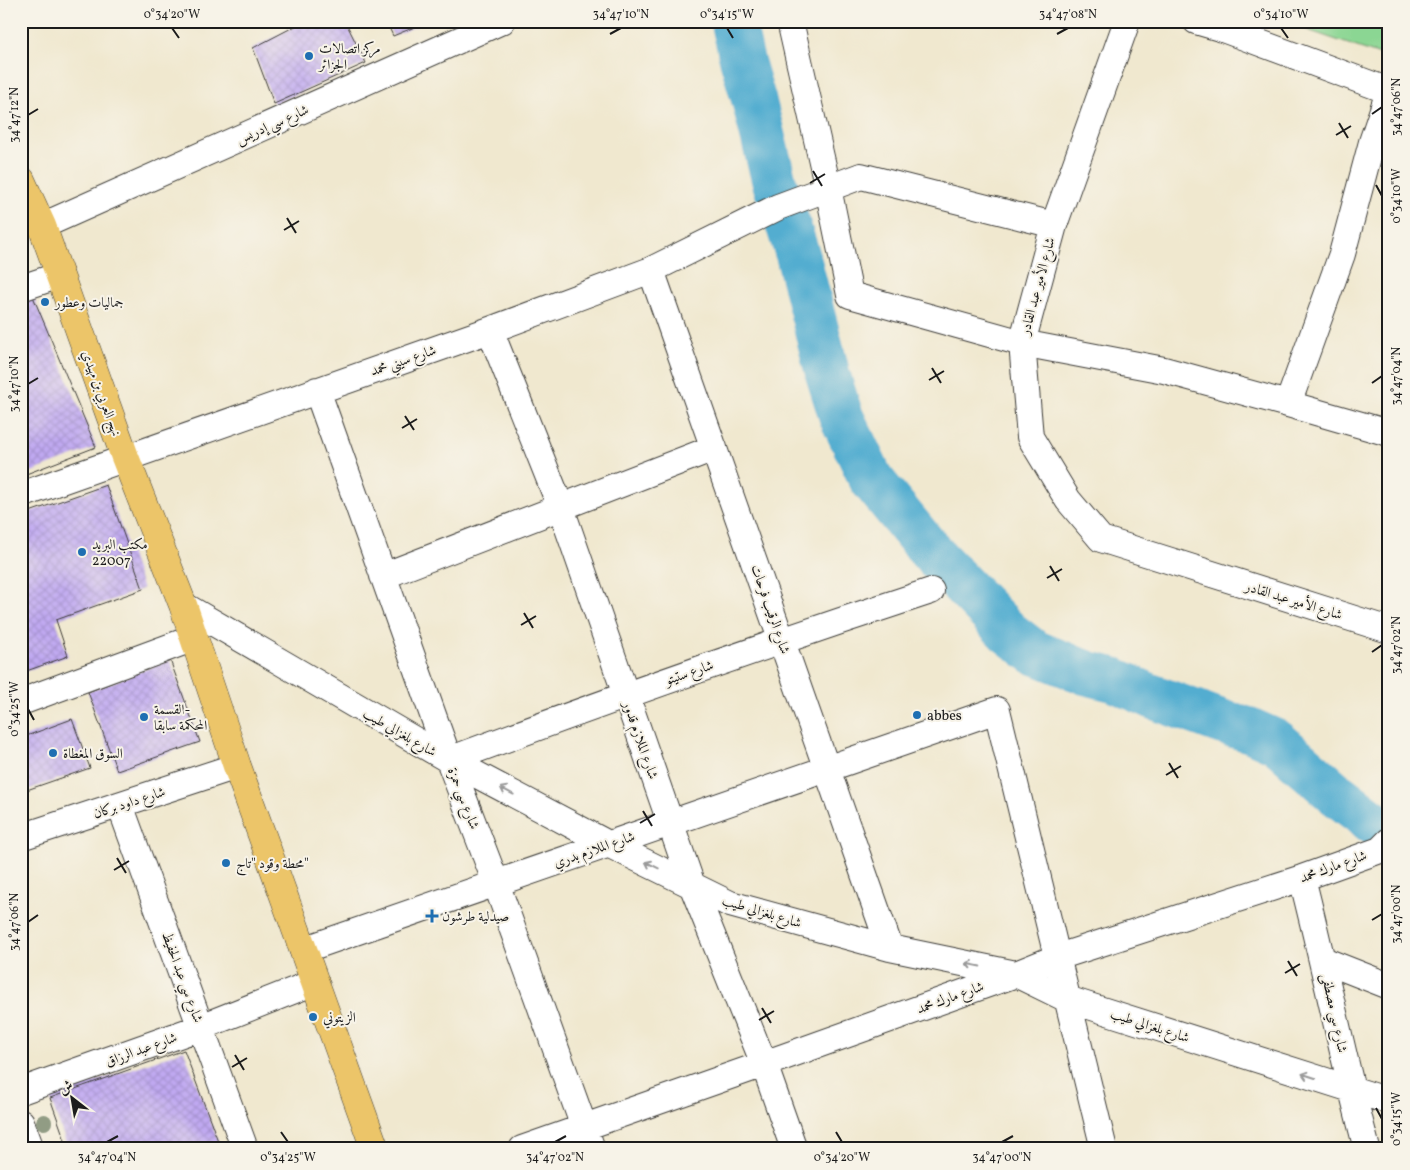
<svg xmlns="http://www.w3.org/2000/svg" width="1410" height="1170" viewBox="0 0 1410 1170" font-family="Vollkorn,Amiri,serif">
	<defs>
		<pattern id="building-cross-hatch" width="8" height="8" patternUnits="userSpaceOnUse" patternTransform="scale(1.25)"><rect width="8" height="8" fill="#c0a9f1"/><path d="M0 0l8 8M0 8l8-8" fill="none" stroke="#a491ce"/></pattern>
	</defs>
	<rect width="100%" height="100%" fill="#f7f3e8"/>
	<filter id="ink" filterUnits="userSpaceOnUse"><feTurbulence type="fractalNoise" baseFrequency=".02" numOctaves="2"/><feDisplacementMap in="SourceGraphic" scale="10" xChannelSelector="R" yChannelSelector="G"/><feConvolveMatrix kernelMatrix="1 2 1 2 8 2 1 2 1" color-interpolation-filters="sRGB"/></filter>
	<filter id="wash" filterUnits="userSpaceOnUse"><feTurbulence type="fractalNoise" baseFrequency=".0096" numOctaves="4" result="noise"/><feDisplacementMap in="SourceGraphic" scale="20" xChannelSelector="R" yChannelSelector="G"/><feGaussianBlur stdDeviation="1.12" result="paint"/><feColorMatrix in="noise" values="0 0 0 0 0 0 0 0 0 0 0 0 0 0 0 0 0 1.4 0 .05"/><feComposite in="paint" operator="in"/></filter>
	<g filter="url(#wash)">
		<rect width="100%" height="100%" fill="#f0e8cf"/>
		<path fill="#8bd693" stroke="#547958" d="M1281,21H1389V58Z"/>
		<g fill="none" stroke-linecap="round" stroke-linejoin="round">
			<path stroke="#53add0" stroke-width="45" d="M733,21L742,60L754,101L774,181L798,256L828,375L841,416L871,479L930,551L1008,632L1034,652L1087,673L1115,680L1151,696L1222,722L1250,730L1277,742L1334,792L1389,834"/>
		</g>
		<g id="blocks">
			<path fill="url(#building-cross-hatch)" d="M305,21H345L366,63L274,104L253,48Z
				M386,21H429L393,36Z
				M32,294L96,447L21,476V298Z
				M106,485L143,589L56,620L68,656L21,673V515Z
				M170,660L200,742L117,771L88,692Z
				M72,719L90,768L21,792V738Z
				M184,1050L221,1149H68L50,1098Z"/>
		</g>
	</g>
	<g filter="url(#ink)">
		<use href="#blocks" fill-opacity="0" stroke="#3c3b37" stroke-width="1"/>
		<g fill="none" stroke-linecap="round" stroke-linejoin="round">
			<defs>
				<path id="minor" d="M790,21L828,188L850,295L1022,343L1164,370L1288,404L1389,433
					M1127,21L1054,225L1022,343L1030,437L1068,500L1101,539L1389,630
					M1196,21L1220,28L1389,91
					M42,226L502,21
					M651,270L890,948
					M21,288L60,275
					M490,330L561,508L692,885L764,1064L794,1149
					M317,390L449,760L496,883L592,1149
					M1288,404L1342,254L1372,142L1389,92
					M21,495L490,330L651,270L778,207L861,176L1054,225
					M383,576L714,448
					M183,605L449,760L608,844L730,904L890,948L1016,974L1067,999L1389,1101
					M21,702L194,638
					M449,760C609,700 769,644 931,591
					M120,805L245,1149
					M21,837L237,766
					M1302,878C1325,968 1343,1059 1367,1149
					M303,950L997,710L1104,1149
					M1323,960L1389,986
					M21,1091L201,1027L315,982
					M21,1122L31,1149
					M522,1149L764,1064L1016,974L1058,957L1302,878L1380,850L1389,841"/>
				<path id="major" d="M21,180L42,226L125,457L183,605L237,766L375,1149"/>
			</defs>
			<use href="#minor" stroke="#3c3b37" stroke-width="28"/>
			<use href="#major" stroke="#3c3b37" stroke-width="29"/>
			<use href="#minor" stroke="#fff" stroke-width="26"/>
			<use href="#major" stroke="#ecc569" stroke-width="28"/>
		</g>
		<circle fill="#919c84" cx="44" cy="1122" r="8"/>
		<defs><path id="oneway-shaft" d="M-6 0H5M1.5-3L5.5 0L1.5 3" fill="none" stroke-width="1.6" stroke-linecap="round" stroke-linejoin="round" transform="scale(1.25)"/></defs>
		<g stroke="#999">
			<use href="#oneway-shaft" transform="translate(507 791) rotate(-152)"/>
			<use href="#oneway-shaft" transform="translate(652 865) rotate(-154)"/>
			<use href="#oneway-shaft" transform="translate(973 965) rotate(-168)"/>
			<use href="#oneway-shaft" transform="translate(1309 1076) rotate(-162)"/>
		</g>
	</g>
	<path fill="none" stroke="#1c1c1c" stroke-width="2" d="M172,28L179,38M727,28L733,38M1281,28L1288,38M610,34L621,28M1057,34L1068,28M1372,114L1382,107M28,115L38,109M1339,123L1348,138M1336,135L1351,126M813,171L822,186M810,183L825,174M1376,185L1382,196M287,218L296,233M284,230L299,221M932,368L941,383M929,380L944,371M1372,383L1382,376M28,384L38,378M405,416L414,430M402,428L417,419M1050,566L1059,581M1047,578L1062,569M524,613L533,628M521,625L536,616M1372,652L1382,645M28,709L34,720M1169,763L1178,778M1166,775L1181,766M643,811L652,826M640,823L655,814M117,858L126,873M114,870L129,861M1372,920L1382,914M28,922L38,915M1288,961L1297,976M1285,973L1300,964M762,1008L771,1023M759,1020L774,1011M235,1055L244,1070M232,1067L247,1058M1376,1108L1382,1119M281,1132L288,1142M836,1132L842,1142M107,1142L118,1136M555,1142L566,1136M1002,1142L1013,1136"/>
	<g fill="#1f6fb2" stroke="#f7f3e8" stroke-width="2">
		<circle cx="309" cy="56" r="5"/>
		<circle cx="45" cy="302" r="5"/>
		<circle cx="82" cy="552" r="5"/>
		<circle cx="917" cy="715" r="5"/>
		<circle cx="144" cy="717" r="5"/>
		<circle cx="53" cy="753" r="5"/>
		<circle cx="226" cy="863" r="5"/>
		<path d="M429.5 908.5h5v5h5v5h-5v5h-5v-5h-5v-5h5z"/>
		<circle cx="313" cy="1017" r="5"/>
	</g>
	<g text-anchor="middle" stroke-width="4" stroke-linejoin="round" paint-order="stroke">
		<g font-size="14" fill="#1c1c1c" stroke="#f7f3e8" text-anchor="start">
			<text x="319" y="53">مركز اتصالات<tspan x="319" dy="16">الجزائر</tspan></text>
			<text x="55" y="307">جماليات وعطور</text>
			<text x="92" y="549">مكتب البريد<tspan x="92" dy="16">22007</tspan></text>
			<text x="154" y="714">القسمة-<tspan x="154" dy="16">المحكمة سابقا</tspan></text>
			<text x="927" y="720">abbes</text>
			<text x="63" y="758">السوق المغطاة</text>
			<text x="236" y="868">محطة وقود "تاج"</text>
			<text x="442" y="921">صيدلية طرشون</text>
			<text x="323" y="1022">الزيتوني</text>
		</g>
		<g font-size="14" fill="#1c1c1c" stroke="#f7f3e8">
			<text transform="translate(272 124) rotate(-24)" y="5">شارع سي إدريس</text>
			<text transform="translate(1037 286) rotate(-75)" y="5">شارع الأمير عبد القادر</text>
			<text transform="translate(403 360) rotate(-19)" y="5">شارع سيني محمد</text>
			<text transform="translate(102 393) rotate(70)" y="5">نهج العربي بن مهيدي</text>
			<text transform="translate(1294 600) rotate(17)" y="5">شارع الأمير عبد القادر</text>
			<text transform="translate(771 609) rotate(71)" y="5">شارع الرقيب فرحات</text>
			<text transform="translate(689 672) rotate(-19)" y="5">شارع ستيتو</text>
			<text transform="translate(400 732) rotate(30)" y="5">شارع بلغزالي طيب</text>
			<text transform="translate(641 740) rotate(71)" y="5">شارع الملازم قدور</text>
			<text transform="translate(464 798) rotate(69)" y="5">شارع سي حمزة</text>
			<text transform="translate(129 802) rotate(-18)" y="5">شارع داود بركان</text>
			<text transform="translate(594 849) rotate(-19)" y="5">شارع الملازم بدري</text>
			<text transform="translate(1333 866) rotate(-20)" y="5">شارع مارك محمد</text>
			<text transform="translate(762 911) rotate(17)" y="5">شارع بلغزالي طيب</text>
			<text transform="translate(183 977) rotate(70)" y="5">شارع سي عبد الحفيظ</text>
			<text transform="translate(950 997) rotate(-20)" y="5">شارع مارك محمد</text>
			<text transform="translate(1335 1013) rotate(78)" y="5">شارع سي مصطفى</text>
			<text transform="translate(1150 1025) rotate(18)" y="5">شارع بلغزالي طيب</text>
			<text transform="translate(141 1049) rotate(-20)" y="5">شارع عبد الرزاق</text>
		</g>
	</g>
	<rect width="1410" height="1170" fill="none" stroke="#f7f3e8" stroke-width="55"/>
	<g transform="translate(72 1098) rotate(329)" stroke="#f7f3e8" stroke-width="4" paint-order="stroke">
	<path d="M0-4L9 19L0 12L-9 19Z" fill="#1c1c1c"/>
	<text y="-8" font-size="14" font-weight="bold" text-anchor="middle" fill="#1c1c1c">ش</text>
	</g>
	<rect x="28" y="28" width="1354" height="1114" fill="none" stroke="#1c1c1c" stroke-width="2"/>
	<g font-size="12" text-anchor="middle" fill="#1c1c1c">
		<text x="172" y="18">0°34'20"W</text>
		<text x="621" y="18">34°47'10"N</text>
		<text x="727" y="18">0°34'15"W</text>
		<text x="1068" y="18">34°47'08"N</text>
		<text x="1281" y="18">0°34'10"W</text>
		<text transform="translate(1396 107) rotate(-90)" y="4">34°47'06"N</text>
		<text transform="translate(14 115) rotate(-90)" y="4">34°47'12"N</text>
		<text transform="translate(1396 196) rotate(-90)" y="4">0°34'10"W</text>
		<text transform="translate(1396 376) rotate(-90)" y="4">34°47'04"N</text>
		<text transform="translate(14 384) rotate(-90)" y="4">34°47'10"N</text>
		<text transform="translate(1396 645) rotate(-90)" y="4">34°47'02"N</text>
		<text transform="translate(14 709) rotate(-90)" y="4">0°34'25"W</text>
		<text transform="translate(1396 914) rotate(-90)" y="4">34°47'00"N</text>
		<text transform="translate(14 922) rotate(-90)" y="4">34°47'06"N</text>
		<text transform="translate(1396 1119) rotate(-90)" y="4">0°34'15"W</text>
		<text x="107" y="1161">34°47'04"N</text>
		<text x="288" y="1161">0°34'25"W</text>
		<text x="555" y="1161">34°47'02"N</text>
		<text x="842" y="1161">0°34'20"W</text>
		<text x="1002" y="1161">34°47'00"N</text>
	</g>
</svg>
